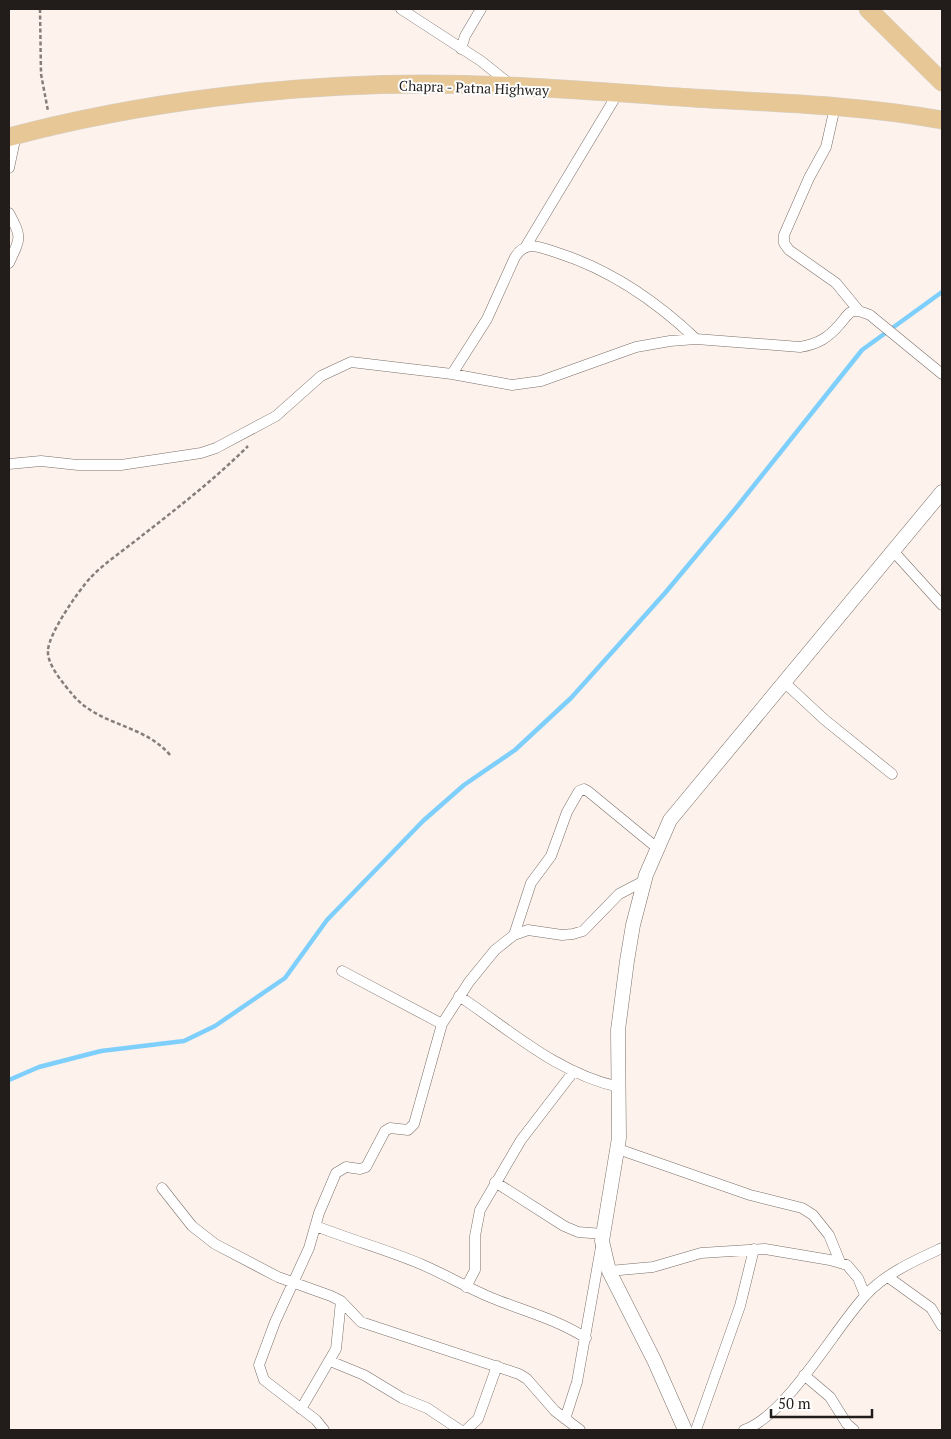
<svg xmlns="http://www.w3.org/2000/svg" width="951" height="1439" viewBox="0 0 951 1439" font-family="'PT Serif',serif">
	<rect width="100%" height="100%" fill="#fdf2ec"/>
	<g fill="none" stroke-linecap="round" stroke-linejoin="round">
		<path stroke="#7fcffc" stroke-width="4.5" d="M9,1080L39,1067L101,1051L184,1041L215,1026L285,978L327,920L423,821L464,785L515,750L571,698L665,593L736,508L862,350L942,292"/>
		<defs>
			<path id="minor" d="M401,9L481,61L511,85
				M461,49L465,36L481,9
				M835,107L826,147L809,178L784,235V243L789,250L836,283L859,311
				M9,168L16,135
				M9,213C22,238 21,237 9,263
				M526,246L618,93
				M452,374L487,319L515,257C526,239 542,248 558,253C611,270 656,301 696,339
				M9,464L41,461L78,465H121L201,453L216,448L276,416L321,376L351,362L452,374L512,385L541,381L636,347L670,341L696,339L800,347C818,344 828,338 840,324C843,321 847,314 851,312C857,309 864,313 870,315L942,374
				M894,552L942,605
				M785,683L825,720L892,774
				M514,935L531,883L551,856L567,812L579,791L584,789L589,792L657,848
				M342,971L442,1024
				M459,996C510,1030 558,1074 619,1087
				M618,1149L750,1195L802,1208L813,1215L829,1235L840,1262
				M495,1182L564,1226L578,1232L603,1234
				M162,1188L192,1226L215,1244L278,1277L331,1296L341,1301L361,1322L519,1374L527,1379L555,1411L580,1430
				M316,1226C351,1240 388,1250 423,1265C446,1275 468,1288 492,1298C524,1311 556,1319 586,1338
				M609,1271L653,1267L701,1253L765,1249L830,1260L847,1265L858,1278L865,1295
				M888,1277L931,1308L942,1326
				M466,1287L475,1270V1236L480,1210L521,1140L574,1071
				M330,1361L364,1375L402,1398L427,1408L460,1430
				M804,1375L830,1397L847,1424L854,1430
				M301,1409L336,1349L341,1301
				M565,1419L577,1382L601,1247
				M324,1430L316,1420L264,1380L259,1365L275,1322L309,1248L319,1213L336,1173L346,1167L360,1169L366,1167L385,1131L390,1128L408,1130L414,1124L442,1024L469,982L495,950L514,935L528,930L562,935L573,934L583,931L619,894L644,881
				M466,1430L478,1419L497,1366
				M696,1430L740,1306L754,1249
				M744,1430C787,1415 833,1331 865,1296C884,1274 916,1260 942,1248"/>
			<path id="tertiary" d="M685,1430L654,1360L609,1271L602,1241L619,1138L618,1030L627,961L633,925L646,875L670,820L942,492"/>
			<path id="trunk" d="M868,9L942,82
				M9,137C140,102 289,84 424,84C514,84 604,92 693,98C776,103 860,105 942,120"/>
		</defs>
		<use href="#minor" stroke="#7b6f69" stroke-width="11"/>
		<use href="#tertiary" stroke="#7b6f69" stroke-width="15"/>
		<use href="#trunk" stroke="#d3d2d1" stroke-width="19"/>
		<path stroke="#867e7a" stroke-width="2.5" stroke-dasharray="4 2.5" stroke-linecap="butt" d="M40,9L41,74L48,111
			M170,755C144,724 98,726 72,694C64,684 47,665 48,651C48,634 79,590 91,577C107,561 127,548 144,534C180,506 216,478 248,446"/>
		<use href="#minor" stroke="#fff" stroke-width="10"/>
		<use href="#tertiary" stroke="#fff" stroke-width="14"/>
		<use href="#trunk" stroke="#e8c796" stroke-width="18"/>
	</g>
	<g text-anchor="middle" stroke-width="4" stroke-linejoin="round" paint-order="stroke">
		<g font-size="14" fill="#221d1a" stroke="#fff">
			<text transform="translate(474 88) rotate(2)" y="5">Chapra - Patna Highway</text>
		</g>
	</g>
	<rect width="951" height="1439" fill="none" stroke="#221d1a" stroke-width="20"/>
	<path d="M771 1409v8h101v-8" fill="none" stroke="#221d1a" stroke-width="2.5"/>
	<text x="778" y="1409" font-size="15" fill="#221d1a" stroke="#ffffff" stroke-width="4" paint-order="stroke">50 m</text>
</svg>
